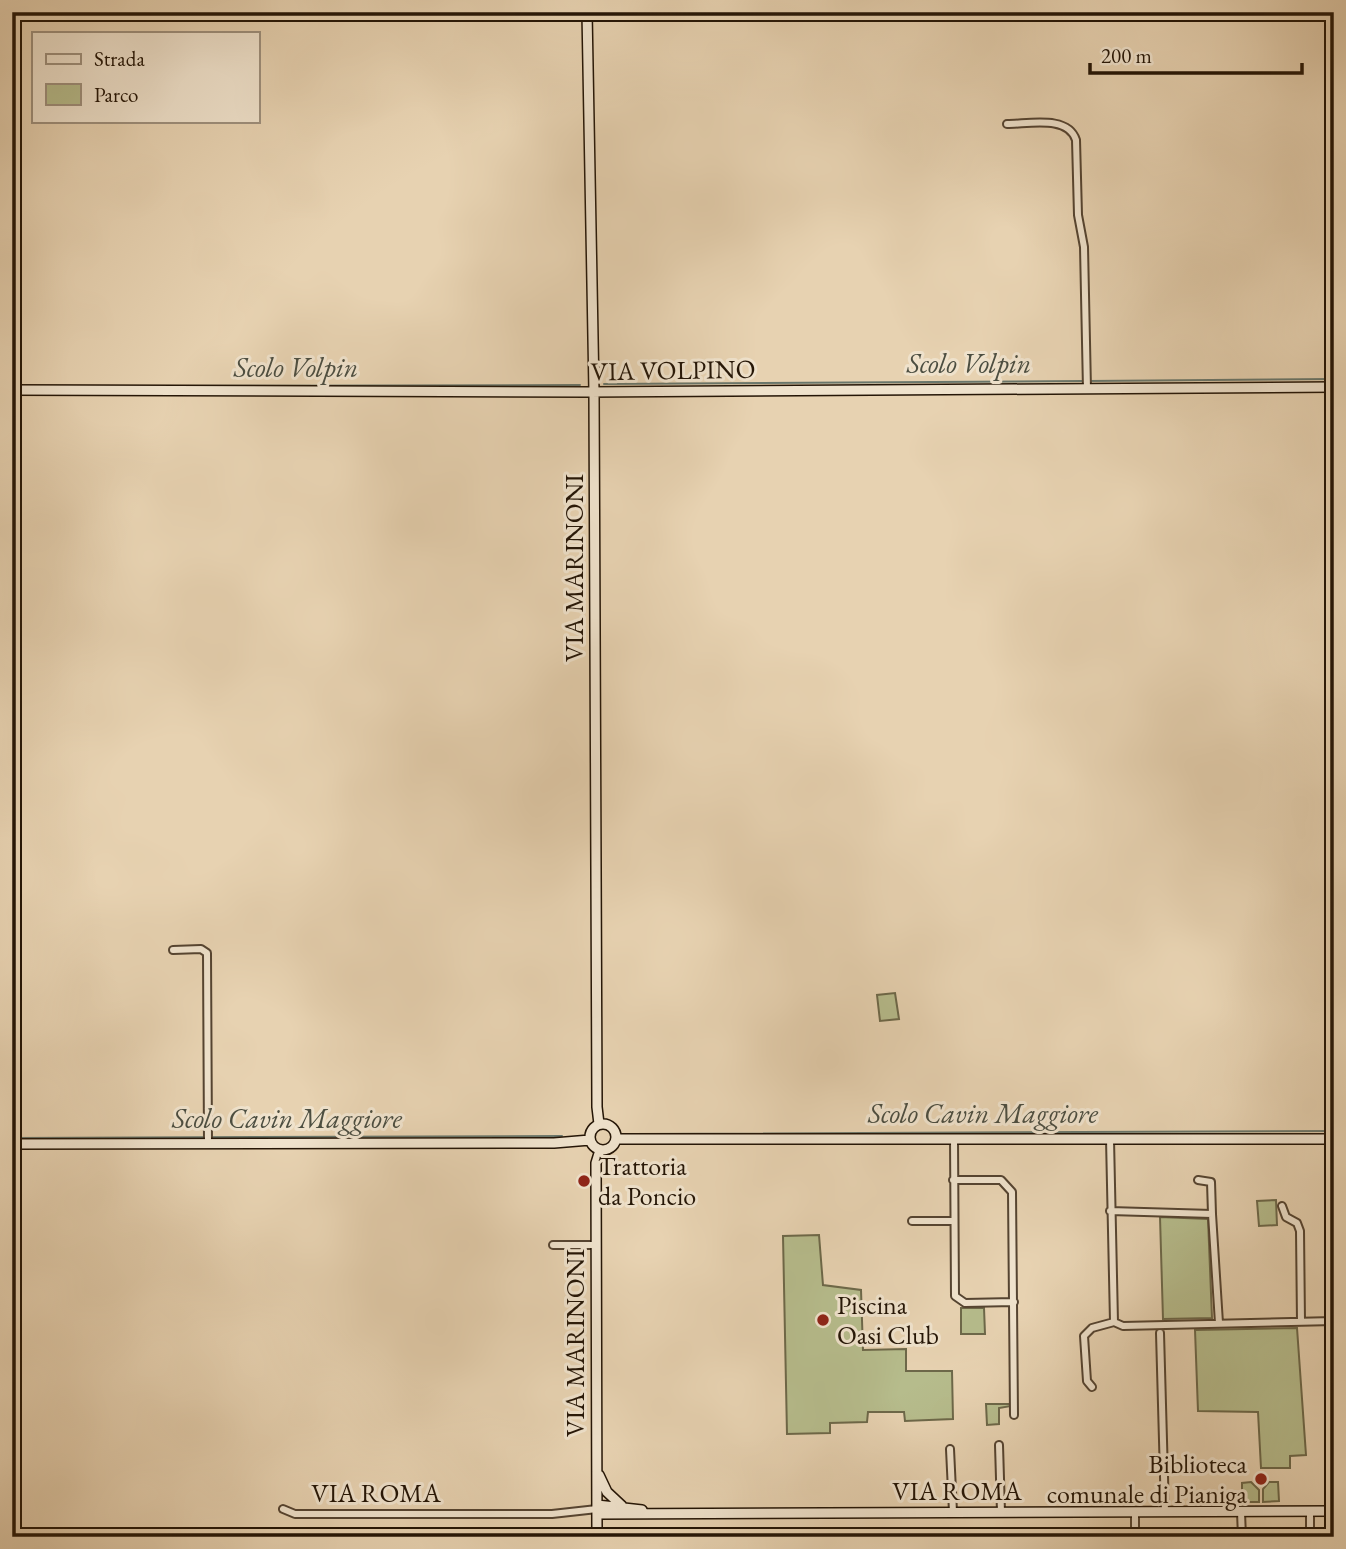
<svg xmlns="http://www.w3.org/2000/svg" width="1346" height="1549" viewBox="0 0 1346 1549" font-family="'EB Garamond',serif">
	<rect width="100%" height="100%" fill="#e7d2b1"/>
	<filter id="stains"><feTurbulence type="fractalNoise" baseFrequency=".00286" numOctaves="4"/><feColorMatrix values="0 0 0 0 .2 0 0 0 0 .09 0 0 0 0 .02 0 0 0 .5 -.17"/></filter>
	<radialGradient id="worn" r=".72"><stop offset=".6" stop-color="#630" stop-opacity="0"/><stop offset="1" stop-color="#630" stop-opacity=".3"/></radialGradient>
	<path fill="#b6bc8c" stroke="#6d6849" stroke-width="2" d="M895,993L899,1019L880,1021L877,995Z
		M1276,1200L1277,1225L1259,1226L1257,1201Z
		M1160,1217L1208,1219L1212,1318L1163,1319Z
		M819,1235L823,1285L861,1290L863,1350L906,1349V1371H952L953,1419L905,1421L904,1412H868L867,1422L830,1423V1433L787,1434L783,1236Z
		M961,1308H984L985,1334H961Z
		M1297,1328L1306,1455L1290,1456V1468H1261L1258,1412L1198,1411L1195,1330Z
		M986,1404H1011V1406L999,1408V1424L987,1425Z
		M1251,1482L1259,1490V1502H1242V1483Z
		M1269,1482H1278L1279,1501L1263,1502V1489Z"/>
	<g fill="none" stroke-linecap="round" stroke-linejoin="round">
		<path stroke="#69766b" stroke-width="2" d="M1088,381L1334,379
			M604,384L1083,381
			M171,386L580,385
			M632,1134L1334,1131
			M12,1138L562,1136"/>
		<defs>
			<path id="street" d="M1007,124C1029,124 1068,115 1076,140L1078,215L1084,247L1087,389
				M173,950L201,949L207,953L208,1143
				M954,1139L955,1296L965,1303L1014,1302
				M1110,1139L1114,1322L1123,1326L1334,1321
				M953,1180H1001L1012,1192L1014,1415
				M1198,1180L1211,1182L1212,1214
				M1282,1206L1286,1217L1297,1223L1300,1231L1301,1321
				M1110,1211L1212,1214L1219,1323
				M912,1221H953
				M553,1245H596
				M1160,1333L1165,1512
				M1092,1387L1087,1381L1084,1336L1092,1328L1114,1322
				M999,1445L1001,1512
				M950,1449L953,1512
				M283,1509L295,1514H552L597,1509
				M1135,1512V1537
				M1241,1512L1242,1537
				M1310,1537V1511
				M1329,1537V1523"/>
			<path id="secondary" d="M587,12L594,392L597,1107L599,1124
				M12,390L589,392L1334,387
				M590 1137a13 13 0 1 1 26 0a13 13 0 1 1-26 0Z
				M616,1139H1334
				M12,1144L554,1143L590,1140
				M599,1475L607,1492L622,1506
				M597,1505L642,1510
				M597,1514L1334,1511
				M597,1537L596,1163L600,1150"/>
		</defs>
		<use href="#street" stroke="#554431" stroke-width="10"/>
		<use href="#secondary" stroke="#241506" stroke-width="12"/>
		<use href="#street" stroke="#efe2cc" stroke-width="6"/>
		<use href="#secondary" stroke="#efe2cc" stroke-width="9"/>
	</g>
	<g fill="#8f2418" stroke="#efe2cc" stroke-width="2.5">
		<circle cx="584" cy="1181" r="7"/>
		<circle cx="823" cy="1320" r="7"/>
		<circle cx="1261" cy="1479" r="7"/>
	</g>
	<g text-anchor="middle" stroke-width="6" stroke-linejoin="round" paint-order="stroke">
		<g font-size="26" fill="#241506" stroke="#efe2cc">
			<text transform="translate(673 370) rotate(-1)" y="9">VIA VOLPINO</text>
			<text transform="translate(574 568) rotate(-90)" y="9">VIA MARINONI</text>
			<text transform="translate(575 1343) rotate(-90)" y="9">VIA MARINONI</text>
			<text x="957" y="1500">VIA ROMA</text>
			<text x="376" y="1502">VIA ROMA</text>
		</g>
		<g font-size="26" fill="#241506" stroke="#efe2cc" text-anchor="start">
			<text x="598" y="1175">Trattoria<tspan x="598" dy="30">da Poncio</tspan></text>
			<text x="837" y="1314">Piscina<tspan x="837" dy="30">Oasi Club</tspan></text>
			<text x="1247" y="1473" text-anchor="end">Biblioteca<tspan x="1247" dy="30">comunale di Pianiga</tspan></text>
		</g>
		<g font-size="28" font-style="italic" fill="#4c4e41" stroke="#efe2cc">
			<text x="969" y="373">Scolo Volpin</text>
			<text x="296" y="377">Scolo Volpin</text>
			<text x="983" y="1123">Scolo Cavin Maggiore</text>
			<text x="287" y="1128">Scolo Cavin Maggiore</text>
		</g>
	</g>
	<rect width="1346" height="1549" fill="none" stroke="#e7d2b1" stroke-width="42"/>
	<rect x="14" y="14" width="1318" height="1521" fill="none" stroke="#241506" stroke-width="3.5"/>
	<rect x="21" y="21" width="1304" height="1507" fill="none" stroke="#241506" stroke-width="2"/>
	<rect x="32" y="32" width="228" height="91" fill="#efe2cc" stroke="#9e907d" stroke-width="2"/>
	<rect x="46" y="54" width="35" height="10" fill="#efe2cc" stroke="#9e907d" stroke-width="2"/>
	<text x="94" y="66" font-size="21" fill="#241506">Strada</text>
	<rect x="46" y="84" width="35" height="21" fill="#b6bc8c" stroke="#9e907d" stroke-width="2"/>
	<text x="94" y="102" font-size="21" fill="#241506">Parco</text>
	<path d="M1090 63v10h212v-10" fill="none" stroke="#241506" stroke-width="3.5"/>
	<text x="1101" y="63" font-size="21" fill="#241506" stroke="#efe2cc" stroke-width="5" paint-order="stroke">200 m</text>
	<rect width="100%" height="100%" filter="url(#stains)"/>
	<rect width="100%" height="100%" fill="url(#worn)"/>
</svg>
